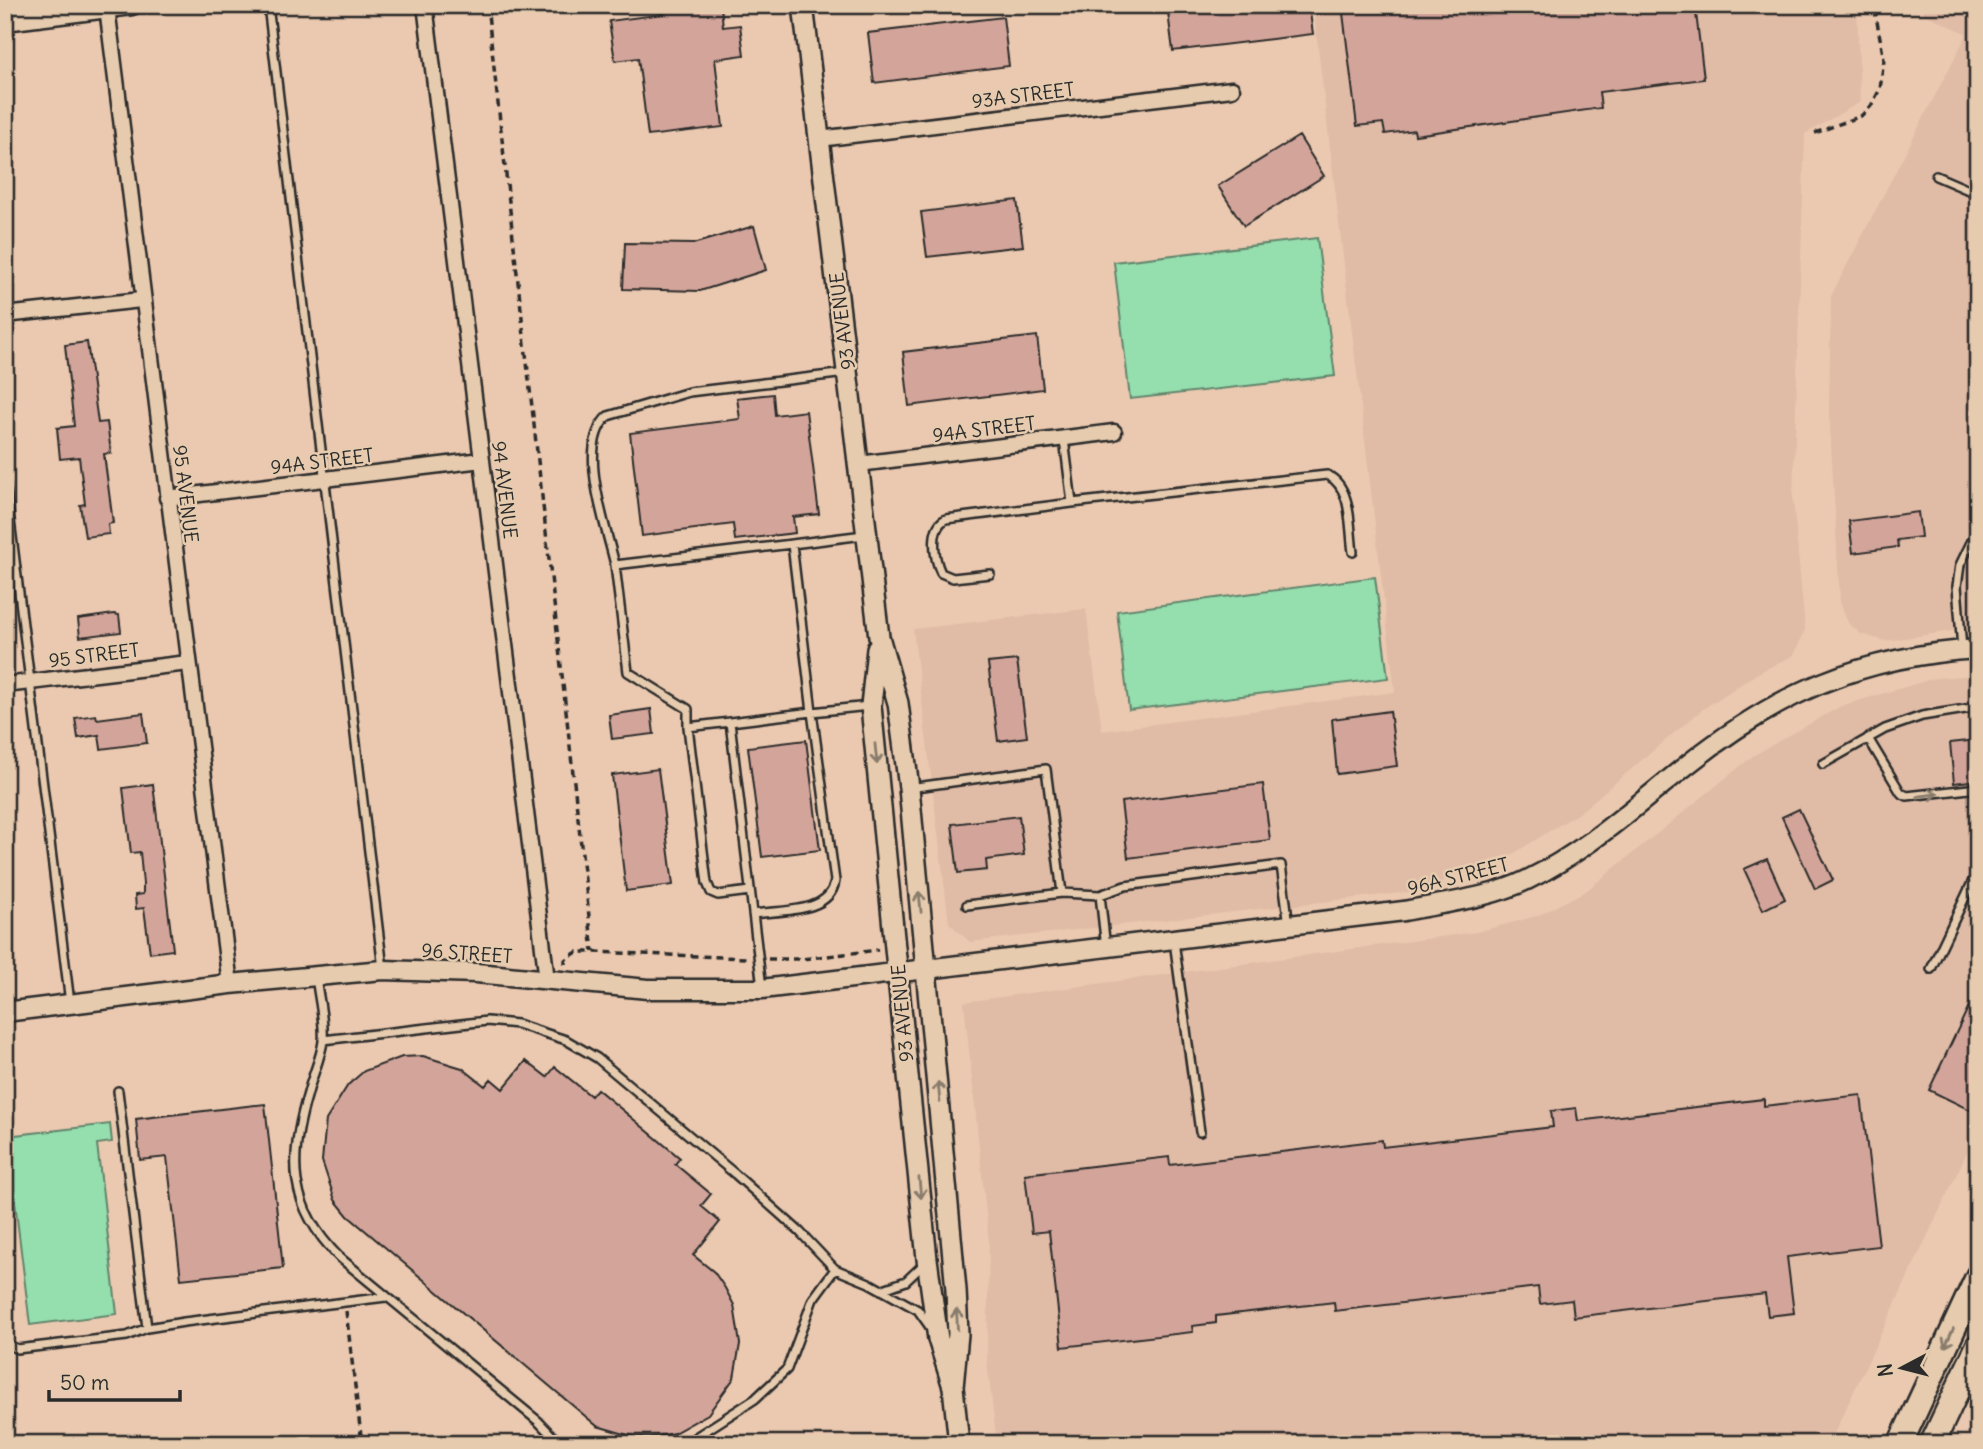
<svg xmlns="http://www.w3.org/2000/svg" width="1983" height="1449" viewBox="0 0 1983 1449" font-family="Delius,sans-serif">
	<rect width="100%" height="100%" fill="#ebc9b0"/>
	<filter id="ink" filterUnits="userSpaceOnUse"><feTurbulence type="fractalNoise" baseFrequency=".0143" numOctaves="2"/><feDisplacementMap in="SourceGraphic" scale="14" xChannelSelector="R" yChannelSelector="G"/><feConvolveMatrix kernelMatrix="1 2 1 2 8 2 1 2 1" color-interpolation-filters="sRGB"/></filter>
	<g filter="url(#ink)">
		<path fill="#e0bba6" d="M1313,5H1857L1860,102L1805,134L1793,499L1805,630L1794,655L1758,673L1703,709L1580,812L1513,854L1473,866L1426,890L970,942L949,923L913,629L1086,609L1102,731L1395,692Z
			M1922,5H1978V627L1885,641L1861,634L1848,623L1840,602L1829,409L1831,296L1967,34L1923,13Z
			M1978,675V1129L1829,1444H997L987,1361L989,1242L964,1002L1477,932L1537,916L1586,891L1753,756L1841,706L1935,678Z"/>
		<path fill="#95dead" stroke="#60846c" stroke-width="2" d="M1317,238L1335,376L1130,399L1114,262Z
			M1375,577L1388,678L1129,710L1117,611Z
			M110,1124L112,1142L97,1144L117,1314L30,1325L7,1136Z"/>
		<path fill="#d3a59a" stroke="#2b2b2b" stroke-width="2" d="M663,5L721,6L723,27L740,25L744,55L715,59L723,127L648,136L638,58L615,61L609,21L664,14Z
			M1167,5H1309L1313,34L1173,51Z
			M1342,5H1695L1704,79L1599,92L1601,108L1415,135L1414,130L1385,134L1383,123L1357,126Z
			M1003,17L1009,66L874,83L868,33Z
			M1299,136L1324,176L1244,226L1218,186Z
			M1017,200L1023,246L927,257L921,212Z
			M754,226L766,270L700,291L623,289L625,243L693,244Z
			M1037,336L1043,389L909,406L903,352Z
			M87,342L98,423L107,422L111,453L104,454L113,523L108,524L109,534L85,537L80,505L85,504L79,457L60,459L57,428L74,426L65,345Z
			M773,394L775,415L806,411L819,514L793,517L795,533L735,540L733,524L642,536L630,433L740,419L737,398Z
			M1918,512L1921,537L1897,540L1898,547L1853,553L1849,521Z
			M114,614L119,615L121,632L80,637L78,619Z
			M1017,660L1027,737L998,741L988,663Z
			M651,709L654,734L612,739L609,715Z
			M1390,711L1397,766L1337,774L1332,719Z
			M143,713L147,743L101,749L99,735L78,738L75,718L96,715L97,719Z
			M806,740L820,850L762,857L748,747Z
			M1978,740V780L1954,783L1950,743Z
			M658,769L673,885L626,891L612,775Z
			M153,784L173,950L150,953L144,908L136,909L135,895L143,894V884L140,852L131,853L123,788Z
			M1263,784L1270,840L1128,858L1121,802Z
			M1799,809L1833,880L1815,889L1782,817Z
			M1019,816L1024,855L986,860L987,870L958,873L952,824Z
			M1767,859L1785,899L1763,910L1744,869Z
			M1978,987V1104L1974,1112L1929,1090Z
			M423,1056L462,1068L485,1086L491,1079L503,1089L526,1061L547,1077L555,1067L591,1096L597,1089L680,1158L675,1164L711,1194L701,1206L720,1222L693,1255L714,1272L725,1288L734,1305L740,1344L734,1378L708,1414L674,1433L654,1437H635L597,1426L348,1216L335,1200L322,1161L326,1120L348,1085L364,1071L402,1057Z
			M1861,1095L1879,1246L1787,1257L1794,1313L1768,1316L1765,1294L1574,1317L1572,1300L1540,1304L1538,1287L1335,1311L1334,1302L1216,1316V1323L1192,1326L1193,1332L1062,1347L1049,1231L1032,1233L1025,1174L1169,1157L1170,1165L1382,1140L1383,1147L1553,1127L1551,1111L1576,1108L1578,1121L1764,1099V1106Z
			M265,1104L283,1268L181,1279L167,1157L140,1160L136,1119Z"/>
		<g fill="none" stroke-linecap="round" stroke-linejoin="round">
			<defs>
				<path id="service" d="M268,5L383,969
					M1936,176L1978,194
					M1064,439L1072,503L1327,475C1353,487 1349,527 1353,552
					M5,480L70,1003
					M792,544L615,565C607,528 575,445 608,416L689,392L846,373
					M615,565L628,672L688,709V727L730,722
					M990,574L953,578L941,573C934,558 929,527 946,519L1072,503
					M1962,649L1957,586L1960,565L1978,528
					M688,727L707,883L711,892L718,895L750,891
					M1868,738L1901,793L1907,796L1978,788
					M1823,764L1885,729L1922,716L1978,707
					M909,788L1046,769L1062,893L967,905
					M1062,893L1100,895L1125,886L1281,865L1289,925
					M1100,895L1106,948
					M753,914C780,910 830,914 835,881L812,712L869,706
					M1174,941L1200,1132
					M1931,969L1978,870
					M316,976C318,996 325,1021 323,1041C321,1058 312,1076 308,1093C288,1159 288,1206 339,1257L538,1421L560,1444
					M762,988L730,722L812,712L792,544L864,535
					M323,1040L487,1021L517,1024L566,1040L597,1058L735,1174L800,1232L835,1269L869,1283L918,1310L930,1327
					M118,1091L147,1328
					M881,1290L906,1281L924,1264
					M5,1343L17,1349L127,1336L147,1328L184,1322L386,1297
					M685,1444L755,1399L787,1369L813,1299L835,1269"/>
				<path id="minor" d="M425,5L547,980
					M107,8L230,984
					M819,139L1232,89
					M5,315L141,300
					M859,464L1114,432
					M167,498L482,460
					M5,685L188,663"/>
				<path id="tertiary" d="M5,21L132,5
					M5,1012L230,984L383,970L476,973L648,989H762L1404,911C1444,903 1490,898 1527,880C1587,851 1635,806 1687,765C1778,693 1861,656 1978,649"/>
				<path id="secondary" d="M803,5L879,637L898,703L909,788L956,1290L958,1334L953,1387
					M877,649L871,706L900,998L927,1259L938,1339L953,1387L959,1444"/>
				<path id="trunk" d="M1900,1444L1978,1276
					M1932,1444L1978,1346"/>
			</defs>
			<use href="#service" stroke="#2b2b2b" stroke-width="12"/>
			<use href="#minor" stroke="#2b2b2b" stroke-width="19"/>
			<use href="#tertiary" stroke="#2b2b2b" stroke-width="23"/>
			<use href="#secondary" stroke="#2b2b2b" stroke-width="24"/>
			<use href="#trunk" stroke="#2b2b2b" stroke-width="28"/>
			<path stroke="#2b2b2b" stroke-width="3.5" stroke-dasharray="7 5" stroke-linecap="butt" d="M487,5L593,952
				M1815,133L1861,116L1871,106L1880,89L1884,60L1874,5
				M768,959H802L878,950
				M565,964V960L577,952H593L747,958
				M346,1311L362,1444"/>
			<use href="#service" stroke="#e6cbae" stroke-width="7"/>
			<use href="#minor" stroke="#e6cbae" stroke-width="14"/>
			<use href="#tertiary" stroke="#e6cbae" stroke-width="18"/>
			<use href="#secondary" stroke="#e6cbae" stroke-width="19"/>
			<use href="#trunk" stroke="#e6cbae" stroke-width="23"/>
		</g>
		<defs><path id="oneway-shaft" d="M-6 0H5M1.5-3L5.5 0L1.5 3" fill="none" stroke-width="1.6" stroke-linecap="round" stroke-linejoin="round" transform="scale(1.75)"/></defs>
		<g stroke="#887b6c">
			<use href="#oneway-shaft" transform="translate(876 754) rotate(84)"/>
			<use href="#oneway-shaft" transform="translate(1928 795) rotate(-8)"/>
			<use href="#oneway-shaft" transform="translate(920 902) rotate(-96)"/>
			<use href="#oneway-shaft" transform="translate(939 1092) rotate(-95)"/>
			<use href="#oneway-shaft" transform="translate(920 1188) rotate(84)"/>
			<use href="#oneway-shaft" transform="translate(957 1319) rotate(-93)"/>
			<use href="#oneway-shaft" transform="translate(1949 1338) rotate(115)"/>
		</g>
	</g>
	<g text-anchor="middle" stroke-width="5" stroke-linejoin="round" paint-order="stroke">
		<g font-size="19" fill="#2b2b2b" stroke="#e6cbae">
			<text transform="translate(1023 95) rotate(-7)" y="7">93A STREET</text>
			<text transform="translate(842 321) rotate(-97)" y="7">93 AVENUE</text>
			<text transform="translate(984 429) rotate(-7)" y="7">94A STREET</text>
			<text transform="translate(322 461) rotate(-7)" y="7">94A STREET</text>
			<text transform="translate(505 490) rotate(83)" y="7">94 AVENUE</text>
			<text transform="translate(186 494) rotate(83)" y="7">95 AVENUE</text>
			<text transform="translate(94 655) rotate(-7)" y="7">95 STREET</text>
			<text transform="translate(1458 876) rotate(-14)" y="7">96A STREET</text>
			<text transform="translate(467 953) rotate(4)" y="7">96 STREET</text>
			<text transform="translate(902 1013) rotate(-95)" y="7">93 AVENUE</text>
		</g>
	</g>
	<rect width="1983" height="1449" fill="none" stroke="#e6cbae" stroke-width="28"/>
	<rect x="14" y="14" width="1955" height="1421" fill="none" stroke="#2b2b2b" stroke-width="2.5" filter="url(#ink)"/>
	<g transform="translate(1902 1368) rotate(263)" stroke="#e6cbae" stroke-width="5" paint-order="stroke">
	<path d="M0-5L12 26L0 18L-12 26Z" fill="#2b2b2b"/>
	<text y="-10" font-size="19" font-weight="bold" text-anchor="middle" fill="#2b2b2b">N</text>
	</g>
	<path d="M49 1390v10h131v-10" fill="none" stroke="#2b2b2b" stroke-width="3.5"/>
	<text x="60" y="1390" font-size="21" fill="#2b2b2b" stroke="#e6cbae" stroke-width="5" paint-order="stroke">50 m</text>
</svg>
